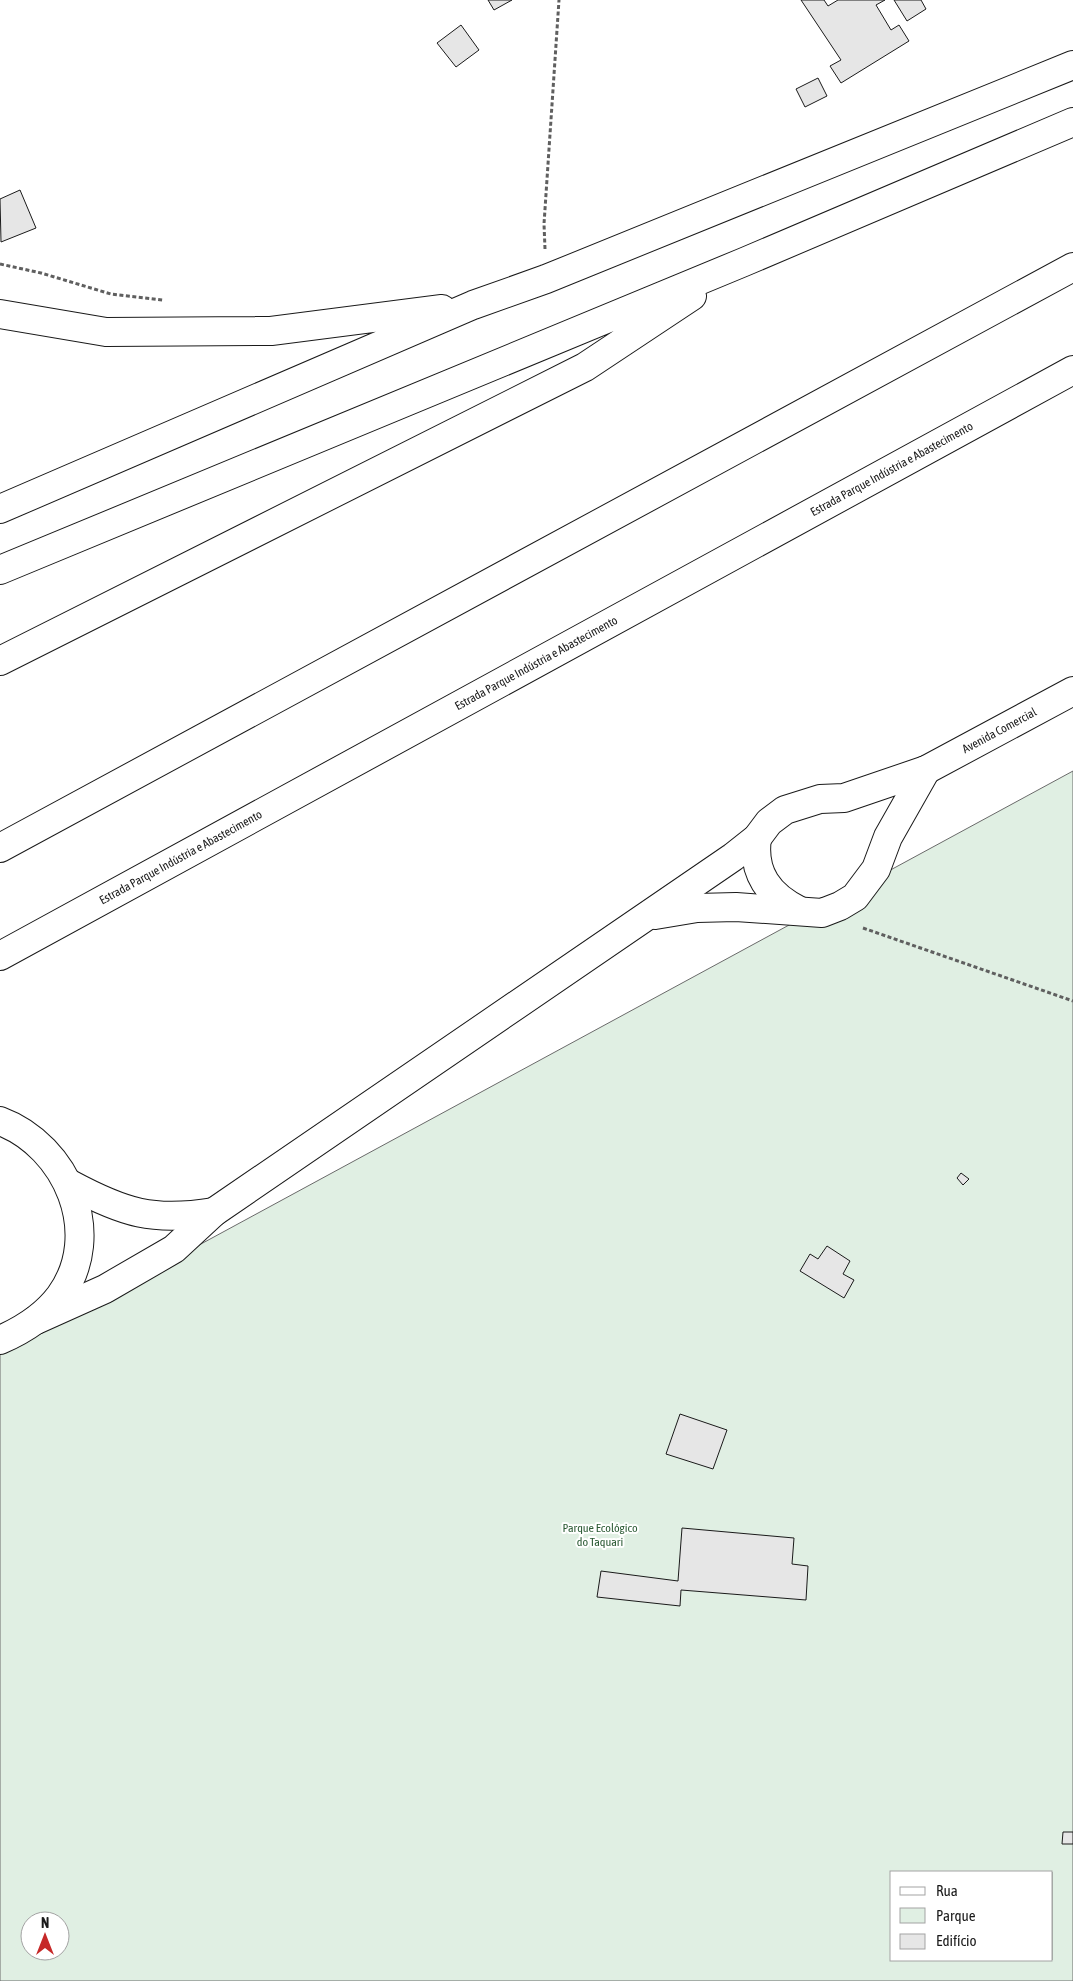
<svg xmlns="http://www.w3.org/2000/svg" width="1073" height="1981" viewBox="0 0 1073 1981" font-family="'Asap Condensed',sans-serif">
	<rect width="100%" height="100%" fill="#fff"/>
	<path fill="#e0efe3" stroke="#6a6a6a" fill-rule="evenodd" d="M1073,771V1981H0V1353ZM892,1872H1052V1960H892ZM30,1921H60V1951H30Z"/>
	<path fill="#e6e6e6" stroke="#1a1a1a" d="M488,0H512L494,10Z
		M801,0H824L828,6L838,0H885L876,5L891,30L899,25L909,41L841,83L830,66L841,60Z
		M894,0H921L926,9L907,21Z
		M461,25L479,50L456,67L437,43Z
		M818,78L827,96L805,107L796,89Z
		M20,190L36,228L1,242L0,199Z
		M961,1173L969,1179L963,1185L957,1178Z
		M827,1246L850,1261L843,1274L854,1280L844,1298L800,1271L810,1254L818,1259Z
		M680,1414L727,1430L713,1469L666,1454Z
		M682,1528L794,1538L792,1564L808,1566L806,1600L681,1590L680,1606L597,1597L601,1571L678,1581Z
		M1063,1832H1073V1844H1062Z"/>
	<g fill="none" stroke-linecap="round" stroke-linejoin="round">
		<defs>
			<g id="secondary">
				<path d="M757,838C752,873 769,896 800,911"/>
				<path d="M655,915L697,908L736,907L822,913L840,906L855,897L876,869L888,837L926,770"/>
				<path d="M0,1121C67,1146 105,1234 60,1296C45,1316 23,1330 0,1340"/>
				<path d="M70,1184C124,1213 153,1222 214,1212"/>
				<path id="s1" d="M36,1320L105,1289L174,1249L214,1212L733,857L757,838L769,822L785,810L820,799L844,798L926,770L1073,691"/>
			</g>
			<path id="primary" d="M0,314L106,332L271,331L442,309
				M0,509L473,305L546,279L1073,65
				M0,570L744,262L1073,122
				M0,661L585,367L692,296"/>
			<g id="highway">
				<path d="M0,848L1073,267"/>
				<path id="s2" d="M0,956L1073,370"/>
			</g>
		</defs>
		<use href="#secondary" stroke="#1a1a1a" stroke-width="30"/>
		<use href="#primary" stroke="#1a1a1a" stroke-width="30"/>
		<use href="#highway" stroke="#1a1a1a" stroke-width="30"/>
		<path stroke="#5f5f5f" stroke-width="3" stroke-dasharray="4 2.5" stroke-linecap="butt" d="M545,249L544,224L559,0
			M0,264L41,273L111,294L163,300
			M863,928L1073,1001"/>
		<use href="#secondary" stroke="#fff" stroke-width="28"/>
		<use href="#primary" stroke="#fff" stroke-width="28"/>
		<use href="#highway" stroke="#fff" stroke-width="28"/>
	</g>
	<g text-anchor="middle" stroke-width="4" stroke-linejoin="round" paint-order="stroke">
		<g font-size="12" fill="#1a1a1a" stroke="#fff">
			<text dy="4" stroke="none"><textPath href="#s2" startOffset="1016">Estrada Parque Indústria e Abastecimento</textPath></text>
			<text dy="4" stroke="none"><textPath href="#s2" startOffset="611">Estrada Parque Indústria e Abastecimento</textPath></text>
			<text dy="4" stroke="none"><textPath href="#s1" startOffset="1140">Avenida Comercial</textPath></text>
			<text dy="4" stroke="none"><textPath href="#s2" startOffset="206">Estrada Parque Indústria e Abastecimento</textPath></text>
		</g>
		<g font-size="12" fill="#2b5a34" stroke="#fff">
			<text x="600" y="1532">Parque Ecológico<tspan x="600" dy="14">do Taquari</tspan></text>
		</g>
	</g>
	<rect x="890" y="1871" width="162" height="90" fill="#ffffff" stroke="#a3a3a3"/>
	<rect x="900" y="1887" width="25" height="8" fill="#ffffff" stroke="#a3a3a3"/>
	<text x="936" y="1896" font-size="15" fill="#1a1a1a">Rua</text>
	<rect x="900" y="1908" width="25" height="15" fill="#e0efe3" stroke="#a3a3a3"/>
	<text x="936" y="1921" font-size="15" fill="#1a1a1a">Parque</text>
	<rect x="900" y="1934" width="25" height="15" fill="#e6e6e6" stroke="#a3a3a3"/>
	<text x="936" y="1946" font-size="15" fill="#1a1a1a">Edifício</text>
	<g transform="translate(45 1936)"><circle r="24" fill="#ffffff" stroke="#a3a3a3"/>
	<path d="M0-4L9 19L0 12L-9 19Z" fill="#c62828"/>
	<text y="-8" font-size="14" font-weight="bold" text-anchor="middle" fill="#1a1a1a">N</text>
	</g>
</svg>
